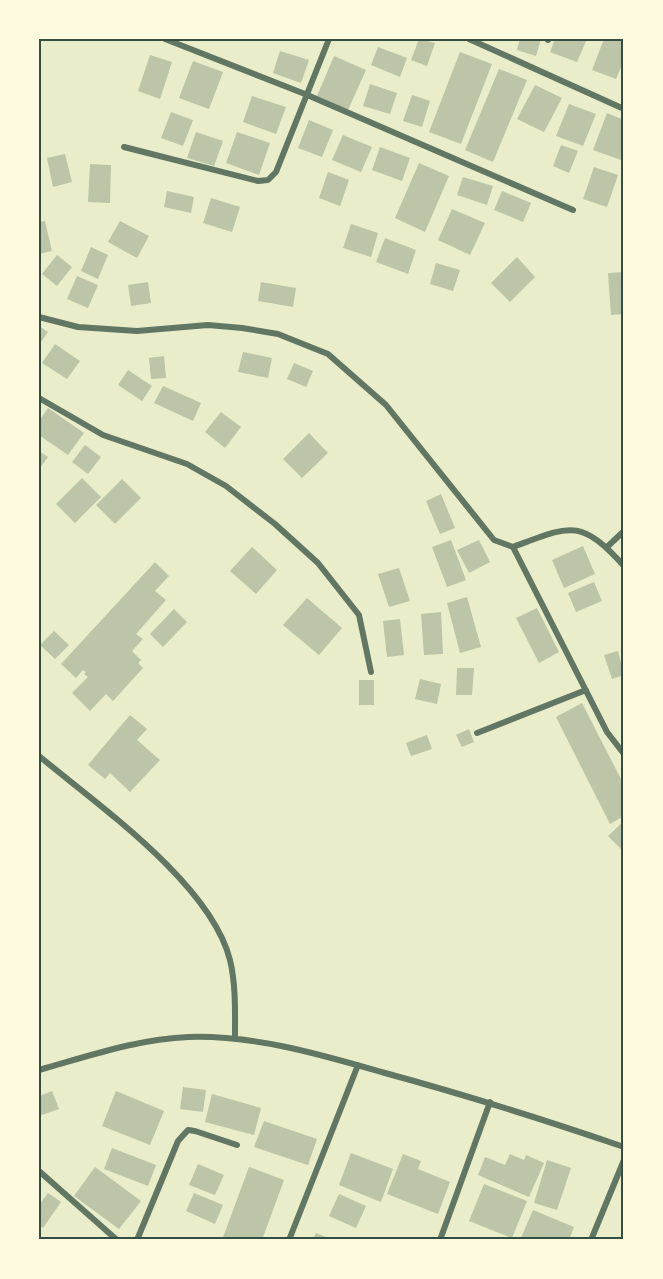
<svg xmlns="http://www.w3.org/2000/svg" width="663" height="1279" viewBox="0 0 663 1279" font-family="'IBM Plex Sans',sans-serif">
	<rect width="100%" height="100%" fill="#e9edc9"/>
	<path fill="#bcc5a7" d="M419,39L435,43L427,66L411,60Z
		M520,39H541L536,56L517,50Z
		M555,39H587L577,62L550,52Z
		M604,39L624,41V60L616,79L592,70Z
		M378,47L407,58L400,77L371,65Z
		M280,51L309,60L301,83L273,73Z
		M460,52L492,64L461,144L429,132Z
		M150,55L172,62L160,99L138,91Z
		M334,56L366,70L348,110L317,96Z
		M193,61L223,72L209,109L179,98Z
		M499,69L527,80L493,162L465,150Z
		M370,84L397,93L390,114L363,106Z
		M535,85L562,98L544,132L517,119Z
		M412,95L430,101L422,127L403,121Z
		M252,96L286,107L276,134L243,122Z
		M569,104L596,114L583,146L556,136Z
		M171,112L193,120L183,146L161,138Z
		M607,113L624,120V153L621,160L593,150Z
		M309,120L333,130L322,157L298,148Z
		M196,132L223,141L214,166L187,158Z
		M237,132L270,143L259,175L226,163Z
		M343,135L372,147L361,172L332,160Z
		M561,145L578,151L569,173L553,166Z
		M380,147L410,158L402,181L372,170Z
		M65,154L72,182L53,187L47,158Z
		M419,163L449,176L425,232L395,218Z
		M90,164L111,165L110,203L88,202Z
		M594,167L618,175L607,207L583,199Z
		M328,172L349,180L340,206L319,198Z
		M463,177L493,186L487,205L457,195Z
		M167,191L194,197L191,213L164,207Z
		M502,191L531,203L523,222L494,210Z
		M211,198L240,207L232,232L203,223Z
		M452,209L485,223L470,255L438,240Z
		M45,221L52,251L39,254V222Z
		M120,221L149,236L137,258L108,242Z
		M351,224L378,233L371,257L343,248Z
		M385,238L416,250L408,274L376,262Z
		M91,247L108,255L98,279L81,271Z
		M57,255L72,267L57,286L42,274Z
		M517,257L535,277L510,302L491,283Z
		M436,263L460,270L453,291L430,284Z
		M624,272V314L611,315L608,273Z
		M77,276L98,285L88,308L67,299Z
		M148,282L151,303L131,306L128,285Z
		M261,282L296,288L293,307L258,301Z
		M39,326L48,332L39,345Z
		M55,344L80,361L67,379L42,363Z
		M243,352L272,358L268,378L238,372Z
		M164,356L166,378L151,379L149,358Z
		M294,363L313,371L306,387L287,379Z
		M128,370L152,386L142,401L118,385Z
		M163,386L201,403L193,421L154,403Z
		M48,408L84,433L68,455L39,435V421Z
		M221,412L241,427L225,448L205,432Z
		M309,433L328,453L302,478L283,459Z
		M85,445L101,457L88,474L72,462Z
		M39,451L48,457L39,469Z
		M82,478L101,497L75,523L56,504Z
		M122,479L141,498L115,524L96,505Z
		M441,494L455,528L440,534L426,501Z
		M451,540L466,580L447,587L432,547Z
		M479,540L490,562L469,573L457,550Z
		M583,546L595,574L564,588L552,560Z
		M252,547L277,570L256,594L230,571Z
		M155,562L169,576L155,591L166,600L136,634L143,639L132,651L141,660L138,663L143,668L113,701L106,694L90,711L72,693L88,677L84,674L86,672L83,670L76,678L61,664Z
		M399,568L410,601L389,607L378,574Z
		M594,582L602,601L576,612L568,593Z
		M467,597L481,647L460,653L447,603Z
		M307,598L342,628L319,655L283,625Z
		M537,608L559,652L539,663L516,618Z
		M174,609L187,622L163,647L150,634Z
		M441,612L443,654L424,655L421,614Z
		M400,619L404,655L387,657L383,621Z
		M54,631L69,645L55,659L40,645Z
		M618,651L624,675L612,679L604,655Z
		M457,668H474L472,695H456Z
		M420,679L441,684L437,704L415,699Z
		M359,680H374V705H359Z
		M582,703L624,785V816L610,824L556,717Z
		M130,715L147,729L137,740L160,760L130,792L110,773L105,779L88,765Z
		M469,729L474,742L462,747L456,735Z
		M427,735L432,749L411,756L406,743Z
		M624,821V852L608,836Z
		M183,1087L206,1090L203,1112L180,1109Z
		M52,1091L59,1109L39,1116V1096Z
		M116,1091L164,1111L150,1145L102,1126Z
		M212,1094L261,1108L254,1135L205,1122Z
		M264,1121L317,1139L308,1165L254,1147Z
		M112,1148L156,1165L148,1186L104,1169Z
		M351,1153L393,1169L381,1202L339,1185Z
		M403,1154L421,1161L418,1169L450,1182L438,1214L387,1194Z
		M510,1154L524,1160L526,1155L544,1163L529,1197L478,1175L485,1157L505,1165Z
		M547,1160L571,1168L557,1210L534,1203Z
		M198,1164L224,1175L215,1195L189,1185Z
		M95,1167L141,1201L119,1229L74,1196Z
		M249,1167L284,1180L262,1240H222Z
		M484,1184L527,1201L512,1238L469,1221Z
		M48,1193L61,1202L43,1228L39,1225V1205Z
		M194,1193L223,1205L215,1224L186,1211Z
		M339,1194L366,1206L356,1228L329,1216Z
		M533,1210L574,1227L569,1240H520Z
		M316,1233L333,1240H313Z"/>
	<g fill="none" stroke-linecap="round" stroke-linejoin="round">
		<path stroke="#617663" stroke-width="6" d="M165,39L305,94L573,210
			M469,39L624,109
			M548,40V39
			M124,147L258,181L268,180L276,172L329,39
			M39,317L78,327L137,331L208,325L242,328L278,334L328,354L386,405L494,540L513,547C569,526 580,517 624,566
			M39,398L103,435L187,464L226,486L275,524L318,563L359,615L371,672
			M513,547L607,732L624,754
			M607,547L624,531
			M477,733L586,690
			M39,756C98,805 211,884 230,960C236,985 235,1012 235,1038
			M39,1070C89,1056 137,1039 189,1037C256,1035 322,1055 385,1073C466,1095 545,1120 624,1147
			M39,1171L117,1240
			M137,1240L178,1141L188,1130L195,1131L237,1145
			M289,1240L358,1065
			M440,1240L490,1102
			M591,1240L624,1160"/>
	</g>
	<rect width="663" height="1279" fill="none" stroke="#fefae0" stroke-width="81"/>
	<rect x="40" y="40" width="582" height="1198" fill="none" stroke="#344e41" stroke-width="2"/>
</svg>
